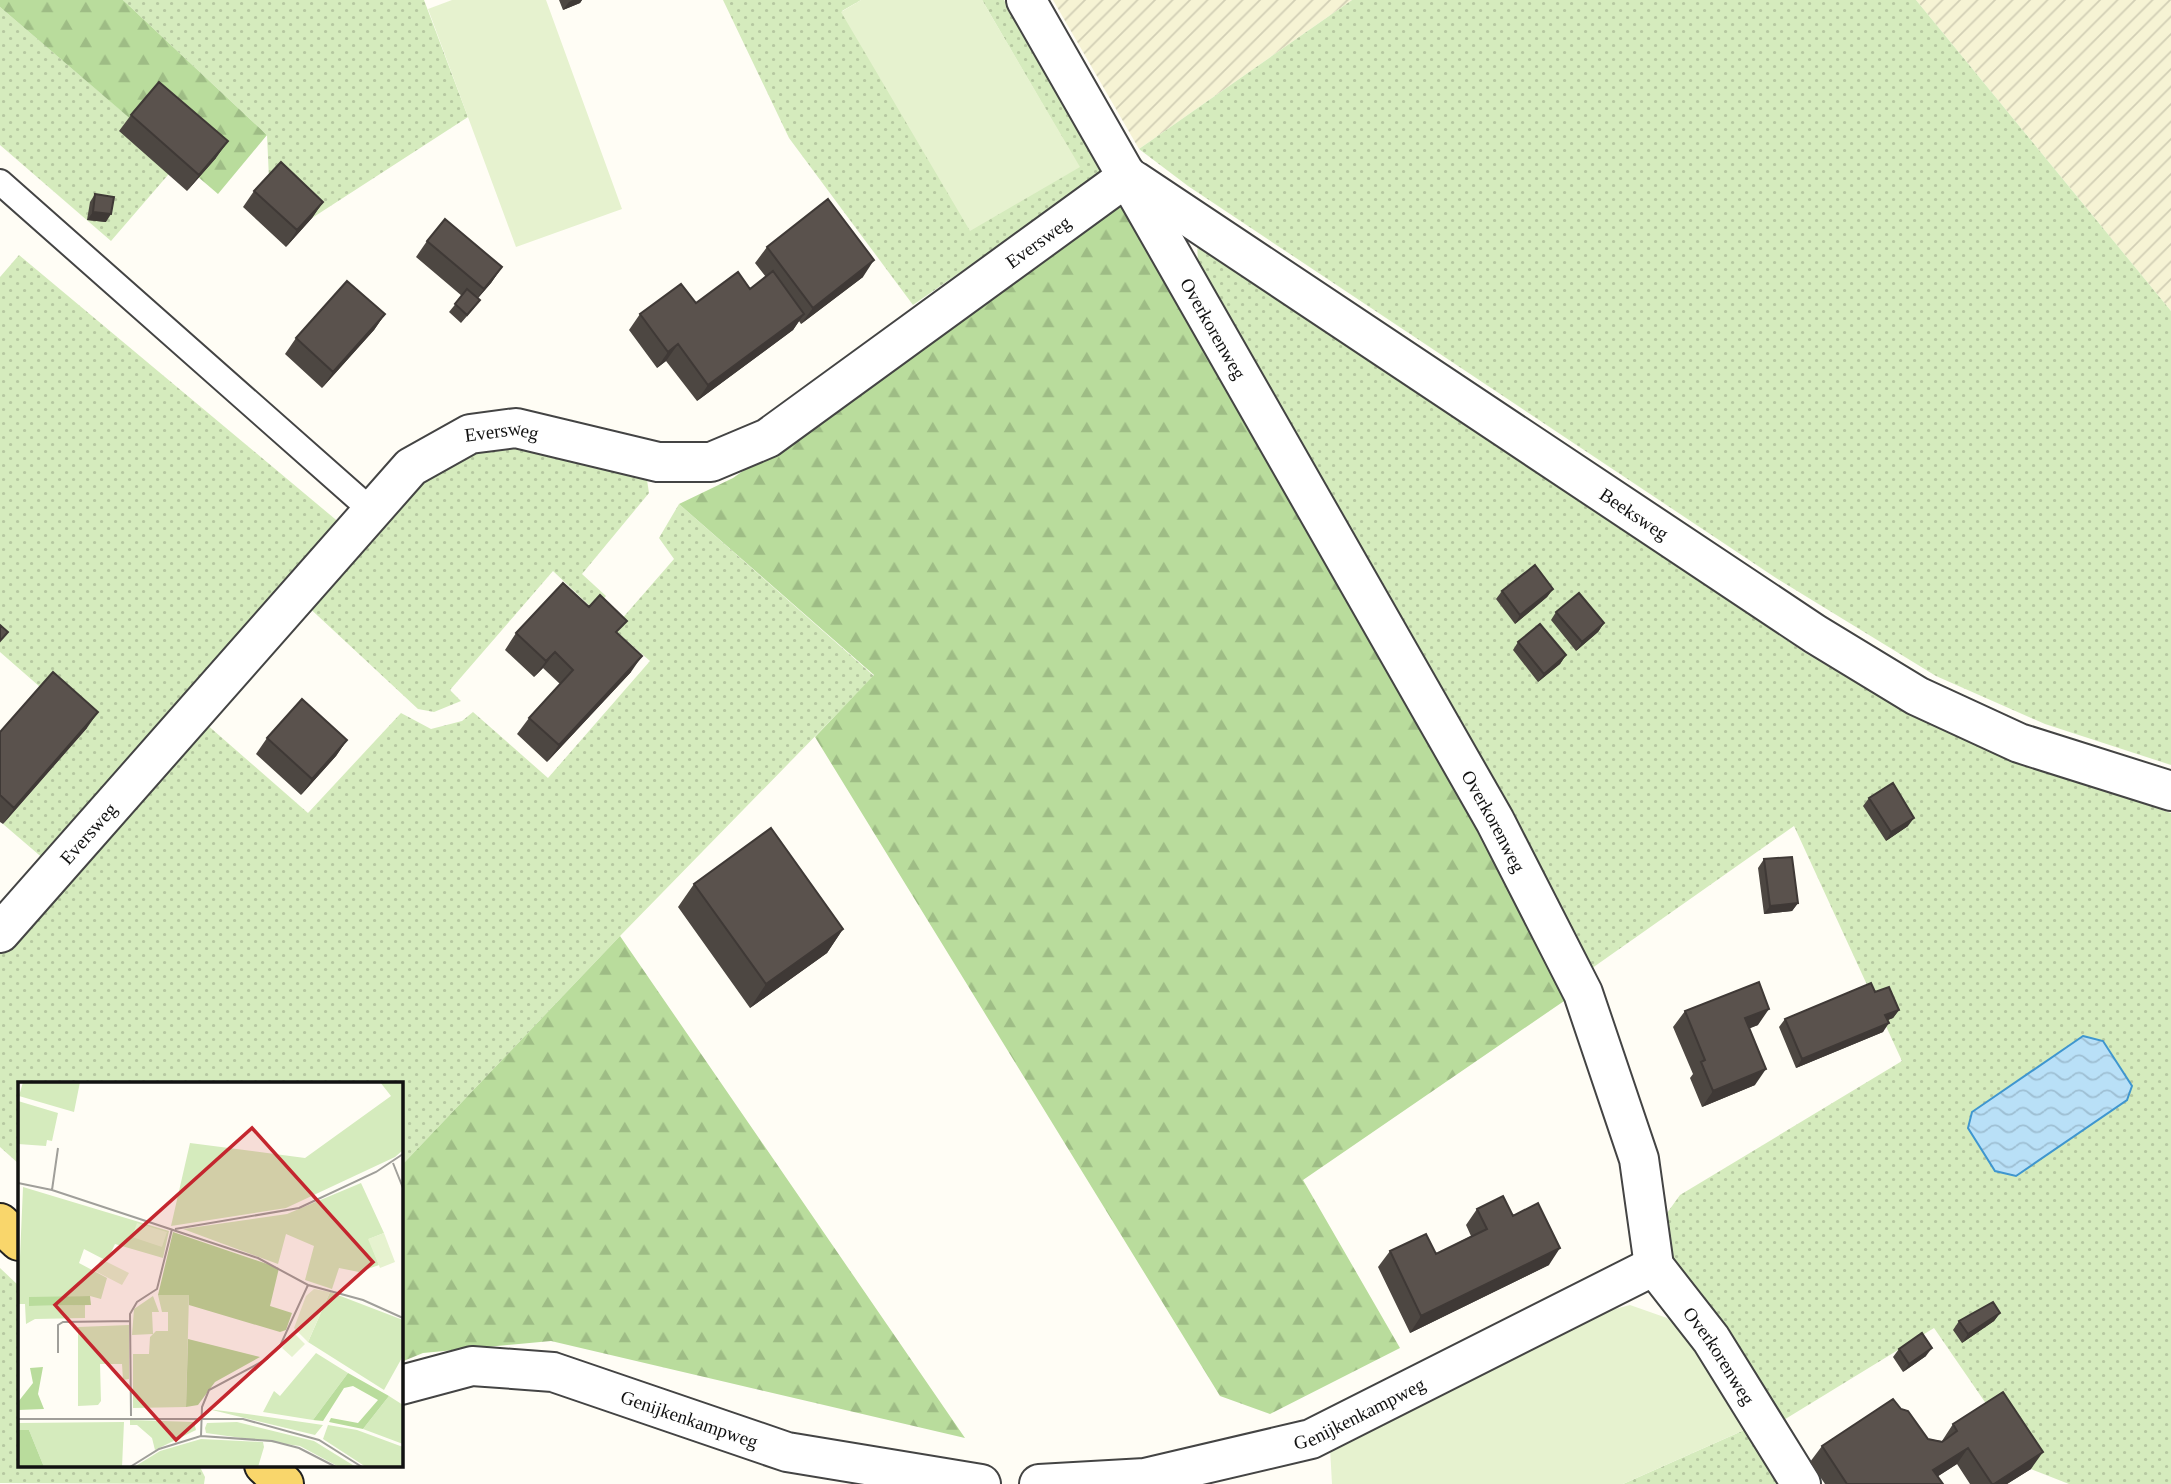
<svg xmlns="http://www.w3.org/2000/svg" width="2171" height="1484" viewBox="0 0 2171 1484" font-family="'Times New Roman',serif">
	<defs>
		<pattern id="farmland-furrows" width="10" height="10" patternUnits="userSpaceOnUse" patternTransform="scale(1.75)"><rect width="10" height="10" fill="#f6f3d4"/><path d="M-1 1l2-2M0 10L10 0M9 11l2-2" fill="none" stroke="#d2cfb5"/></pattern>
		<pattern id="grass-dots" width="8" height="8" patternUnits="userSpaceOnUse" patternTransform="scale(1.75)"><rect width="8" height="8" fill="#d5ebbd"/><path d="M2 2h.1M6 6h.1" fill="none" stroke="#b6c8a1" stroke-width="1.8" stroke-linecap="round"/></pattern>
		<pattern id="forest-firs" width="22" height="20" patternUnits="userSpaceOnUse" patternTransform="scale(1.75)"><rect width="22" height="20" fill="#b9dc9c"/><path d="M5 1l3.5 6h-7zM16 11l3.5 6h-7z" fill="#9ebc85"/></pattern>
		<pattern id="water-waves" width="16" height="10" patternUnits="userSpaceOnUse" patternTransform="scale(1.75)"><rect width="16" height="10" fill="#b9e0f7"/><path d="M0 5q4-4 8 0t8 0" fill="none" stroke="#9ebfd3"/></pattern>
	</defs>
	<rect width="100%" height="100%" fill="#fffdf5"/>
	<path fill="url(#farmland-furrows)" d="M1053,0H1352L1139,149Z
		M1916,0H2171V311Z"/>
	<path fill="url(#grass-dots)" d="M123,0H424L468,117L312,218L269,179L267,135Z
		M723,0H861L842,11L1079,167L982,0H1004L1105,172L913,305L789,138Z
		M1352,0H1916L2171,311V765L2045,724L1936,676L1776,578L1188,186L1139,149Z
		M0,7L180,161L111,241L0,145Z
		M1197,240L1804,652L1910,715L2012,759L2171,813V1484H2069L2031,1469L1934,1328L1777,1424L1722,1332L1672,1257L1662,1220L1680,1195L1902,1061L1794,826L1588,971L1198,266Z
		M19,255L341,524L45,860L3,824L87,728L0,652V277Z
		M502,446L582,457L647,480L649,493L582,574L606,596L594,610L553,571L450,690L461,701L434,712L418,709L303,602L442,461Z
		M679,504L874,676L620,936L401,1166V1083H19V1164L0,1147V952L205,723L308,813L401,713L431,729L462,721L473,712L548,778L650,661L613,629L674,559L659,538Z
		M0,1268L19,1286V1465H199L205,1477L204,1484L0,1483Z
		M1751,1427L1787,1484H1623Z"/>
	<path fill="url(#forest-firs)" d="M0,0H123L267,135L218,194L0,7Z
		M1121,202L1482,825L1567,999L1303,1180L1400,1348L1270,1414L1220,1396L815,737L874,675L679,504L733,478Z
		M620,936L965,1438L551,1341L423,1353L401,1362V1166Z"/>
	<path fill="#e6f2cf" d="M452,0H546L622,209L516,247L428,9Z
		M861,0H982L1080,167L970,231L841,12Z
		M1630,1305L1667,1318L1698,1345L1751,1427L1623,1484H1332L1330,1448L1578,1319Z"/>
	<path fill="url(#water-waves)" stroke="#3f96cf" stroke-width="2" d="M2083,1036L2103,1041L2132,1086L2127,1100L2016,1176L1995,1171L1968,1128L1972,1112Z"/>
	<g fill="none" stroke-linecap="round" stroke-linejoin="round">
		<defs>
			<path id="lane" d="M0,182L372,511"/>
			<g id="street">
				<path id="s1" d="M1026,0L1495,821L1583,993L1639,1159L1654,1266L1711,1339L1801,1484"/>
				<path id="s2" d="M1135,181L1815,634L1917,696L2019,743L2171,791"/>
				<path id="s3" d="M0,933L411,467L470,434L516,428L658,462H711L768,438L1128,176"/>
				<path id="s4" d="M401,1385L472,1366L553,1372L787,1452L981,1484"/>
				<path id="s5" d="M1039,1484L1145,1478L1311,1439L1654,1266"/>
			</g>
			<path id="primary" d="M0,1223L19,1241
				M264,1465L284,1484"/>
		</defs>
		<use href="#lane" stroke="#444" stroke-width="28"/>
		<use href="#street" stroke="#444" stroke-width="42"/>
		<use href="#primary" stroke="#222" stroke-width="42"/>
		<use href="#lane" stroke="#fff" stroke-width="24"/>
		<use href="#street" stroke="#fff" stroke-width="38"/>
		<use href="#primary" stroke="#f9d66b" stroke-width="38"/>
	</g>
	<path fill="#4d4742" d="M559,0H582L580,3L563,10Z
		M131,115L216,158L187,191L119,131Z
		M254,191L323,202L312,218L286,247L243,207Z
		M95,194L106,222L87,220L90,202Z
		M427,241L502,267L491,283L478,298L474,308L461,323L449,312L462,296L416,257Z
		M767,247L863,277L801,324L799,321L793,330L697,401L666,361L657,368L629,330L640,314L696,303L750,289L766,277L755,263Z
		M385,314L374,330L322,388L285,354L296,338Z
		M1553,589L1547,597L1515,624L1496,599L1502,591Z
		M1556,612L1604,623L1598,632L1576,651L1551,620Z
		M516,633L618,634L631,672L547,762L517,734L529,718L560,684L543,668L534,677L505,650Z
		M1518,642L1566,655L1560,664L1538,682L1513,650Z
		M87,728L3,824L0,822V732Z
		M267,738L347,740L336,756L301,795L256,754Z
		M1869,798L1908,826L1886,841L1863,806Z
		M1764,859L1798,903L1792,911L1764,914L1758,868Z
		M694,884L843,929L827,953L750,1008L678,907Z
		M1875,992L1899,1010L1893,1018L1887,1020L1883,1032L1796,1068L1779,1027L1785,1019Z
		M1685,1011L1758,1025L1749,1028L1755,1085L1702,1107L1690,1078L1693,1074L1673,1027Z
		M1477,1209L1513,1216L1549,1265L1410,1333L1378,1267L1390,1251L1436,1254L1471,1236L1466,1225Z
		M2000,1313L1994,1321L1962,1343L1953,1330L1959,1321Z
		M1899,1349L1926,1356L1903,1372L1893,1357Z
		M1901,1409L1928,1439L1942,1441L1953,1424L2031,1469L2007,1484H1970L1957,1464L1938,1476L1943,1484H1825L1810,1462L1822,1446Z"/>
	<path fill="#3f3936" d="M573,0H582L580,3L563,10L569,2Z
		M228,141L216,158L187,191L199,175Z
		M323,202L312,218L286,247L297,230Z
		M93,212L111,214L106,222L87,220Z
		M874,260L863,277L801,324L813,308Z
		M502,267L491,283L472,305L484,289Z
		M385,314L374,330L322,388L333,372Z
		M804,314L793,330L697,401L708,385Z
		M678,344L666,361L657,368L668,352Z
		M1553,589L1547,597L1515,624L1520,615Z
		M1604,623L1598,632L1576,651L1582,642Z
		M555,652L543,668L534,677L546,661Z
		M1566,655L1560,664L1538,682L1544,674Z
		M642,656L631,672L547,762L559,745Z
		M98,712L87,728L3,824L14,808Z
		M347,740L336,756L301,795L312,779Z
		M1914,818L1908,826L1886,841L1891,832Z
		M1798,903L1792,911L1764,914L1770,906Z
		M843,929L827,953L750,1008L766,984Z
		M1769,1009L1758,1025L1734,1035L1745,1018Z
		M1899,1010L1893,1018L1879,1024L1885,1015Z
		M1889,1023L1883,1032L1796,1068L1802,1059Z
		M1766,1069L1755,1085L1702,1107L1713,1091Z
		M1560,1248L1549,1265L1410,1333L1421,1316Z
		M2000,1313L1994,1321L1962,1343L1968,1334Z
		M1932,1348L1926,1356L1903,1372L1909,1364Z
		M1968,1448L1957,1464L1926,1484L1933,1470Z
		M2043,1452L2031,1469L2007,1484H1994Z"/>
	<path fill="#5a524d" stroke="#3f3936" stroke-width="2" d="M159,82L228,141L199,175L131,115Z
		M281,162L323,202L297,230L254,191Z
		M95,194L114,197L111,214L93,212Z
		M828,199L874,260L813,308L767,247Z
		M445,219L502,267L484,289L427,241Z
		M773,271L804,314L708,385L678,344L668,352L640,314L681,284L696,303L738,272L750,289Z
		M347,281L385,314L333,372L296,338Z
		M467,289L480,300L467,315L455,304Z
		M1535,565L1553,589L1520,615L1502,591Z
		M563,583L589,607L600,595L627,621L616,632L642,656L559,745L529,718L573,670L555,652L546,661L516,633Z
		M1579,593L1604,623L1582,642L1556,612Z
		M1540,624L1566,655L1544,674L1518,642Z
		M0,625L8,632L0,641Z
		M53,672L98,712L14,808L0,795V732Z
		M302,699L347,740L312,779L267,738Z
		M1893,783L1914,818L1891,832L1869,798Z
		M771,828L843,929L766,984L694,884Z
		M1792,857L1798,903L1770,906L1764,859Z
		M1759,982L1769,1009L1745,1018L1766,1069L1713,1091L1701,1062L1705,1060L1685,1011Z
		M1871,983L1875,992L1889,987L1899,1010L1885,1015L1889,1023L1802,1059L1785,1019Z
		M1503,1196L1513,1216L1538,1203L1560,1248L1421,1316L1390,1251L1426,1234L1436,1254L1487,1229L1477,1209Z
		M1993,1302L2000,1313L1968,1334L1959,1321Z
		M1922,1333L1932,1348L1909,1364L1899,1349Z
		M2003,1392L2043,1452L1994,1484H1992L1968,1448L1933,1470L1943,1484H1847L1822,1446L1893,1399L1901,1409L1908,1411L1928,1439L1942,1442L1957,1431L1953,1424Z"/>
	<g text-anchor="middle" stroke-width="7" stroke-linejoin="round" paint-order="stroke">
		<g font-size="19" fill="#111" stroke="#fff">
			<text dy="7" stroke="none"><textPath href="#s3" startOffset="1330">Eversweg</textPath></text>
			<text dy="7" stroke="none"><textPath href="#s1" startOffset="378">Overkorenweg</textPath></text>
			<text dy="7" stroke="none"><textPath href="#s3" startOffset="721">Eversweg</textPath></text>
			<text dy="7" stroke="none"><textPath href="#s2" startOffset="600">Beeksweg</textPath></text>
			<text dy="7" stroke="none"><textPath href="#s1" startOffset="945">Overkorenweg</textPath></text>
			<text dy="7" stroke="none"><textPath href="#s3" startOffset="133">Eversweg</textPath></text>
			<text dy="7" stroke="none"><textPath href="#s1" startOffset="1533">Overkorenweg</textPath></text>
			<text dy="7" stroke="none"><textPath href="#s5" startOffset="331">Genijkenkampweg</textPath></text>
			<text dy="7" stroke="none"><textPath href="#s4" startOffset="299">Genijkenkampweg</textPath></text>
		</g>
	</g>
	<g transform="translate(18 1082)">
		<rect width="385" height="385" fill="#fffdf5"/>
		<path d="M5,0H62L56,30L1,14ZM362,0H385V68L377,75L268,126L153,144L172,61L287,76L373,14ZM0,19L40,31L34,59L29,58L28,64L0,62ZM343,101L366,151L351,157L361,183L341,190L321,186L314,207L287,198L296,164L268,152L260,182L165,147L269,132ZM5,105L151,149L145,176L97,162L89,179L66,167L61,181L89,196L83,217L72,214L11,216V224L67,223V236L17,237L8,242L7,222H0ZM312,210L385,238V274L366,308L290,260ZM140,213H171L168,325L115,326V272H131L132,255L138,249H150V230H144ZM135,214L141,230H134L135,252L114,253L116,227ZM111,243V297L105,298L104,282H82L83,319L80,323L60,324V245ZM298,271L330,291L295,338L245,330L256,309L262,314ZM371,314L385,323V362L345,347ZM190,327L229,332L305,343L297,353ZM112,338L176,340L178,348L137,368L134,356L119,343H112ZM106,340L104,385H26L11,348H0V341ZM219,340L296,359L338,385H321L282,364L188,351L187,346L189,341ZM310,343L339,348L385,365V385H348L305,357ZM183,357L245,360L246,365L240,385H116L142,369Z" fill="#d5ebbd"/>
		<path d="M155,150L261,186L252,224L274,231L268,248L262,250L171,223V213H140ZM72,214L73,223L11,224V215ZM170,257L242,275L197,300L180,323L168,325ZM25,285L20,312L26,327L0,328V320L15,301L12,286ZM330,291L371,314L345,347L311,340L313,336L340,341L360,318L335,304L326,306L305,339L295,338ZM0,348H11L26,385H0Z" fill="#b9dc9c"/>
		<path d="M119,141L149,150L144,165L114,155ZM366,151L377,180L362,186L350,157ZM83,177L111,191L104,203L77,189ZM296,207L312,210L290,260L276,246L288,214ZM276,251L287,262L274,275L264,266Z" fill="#e6f2cf"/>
		<path fill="none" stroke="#a09f9a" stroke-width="2" d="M375,81L385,106M0,101L34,108L240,176L290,203L345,218L385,236M34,108L40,66M157,147L281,126L358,90L385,72M40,271V243L45,240L113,239M113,334L112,232L119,220L139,207L154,147M0,337H225L301,358L344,385M183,354L254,359L281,366L318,385M112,385L141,367L183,354L184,325L191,308L249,277L262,264L290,203"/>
		<path fill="#c4262e" fill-opacity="0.15" stroke="#c4262e" stroke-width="3.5" d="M234,46L355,180L158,358L37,223Z"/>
		<rect width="385" height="385" fill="none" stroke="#111" stroke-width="3.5"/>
	</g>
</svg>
